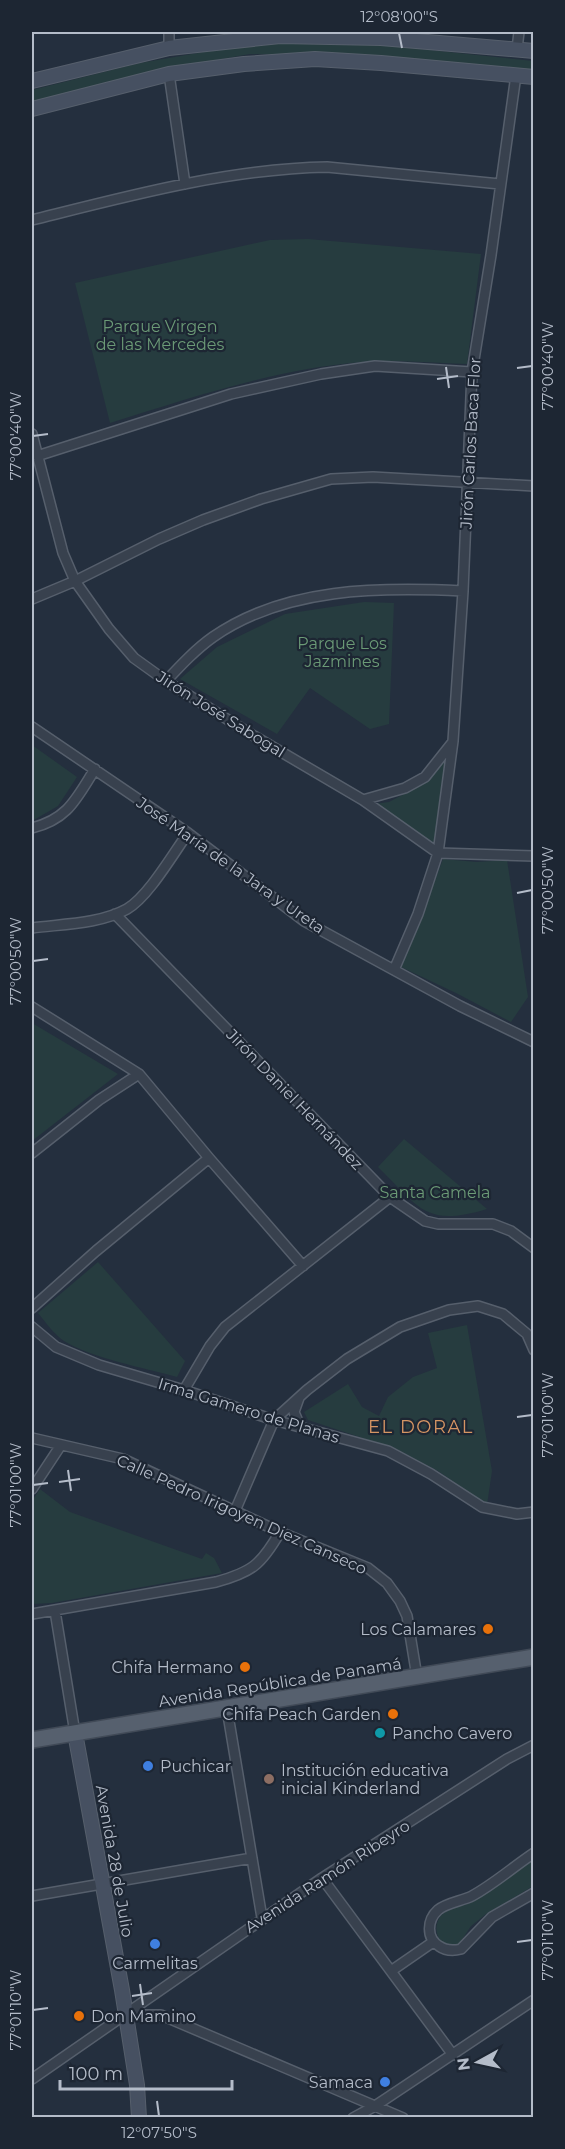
<svg xmlns="http://www.w3.org/2000/svg" width="565" height="2149" viewBox="0 0 565 2149" font-family="Montserrat,sans-serif">
	<rect width="100%" height="100%" fill="#242f3e"/>
	<path fill="#263c3f" d="M345,41L533,61V72L372,57L250,54L171,68L32,102V90L140,63L244,45Z
		M308,239L481,254L467,364C433,363 397,359 362,362C276,369 193,397 110,423L75,283L270,240Z
		M364,602L394,603L389,724L370,729L310,688L277,734L180,679L217,647L285,614Z
		M32,745L77,777L58,806L32,821Z
		M448,751L436,848L374,804L389,802L427,782Z
		M443,859L477,862L507,860L528,997L511,1022L458,994L399,966L414,937Z
		M32,1023L118,1074L32,1141Z
		M404,1139L487,1209C425,1228 419,1207 378,1167Z
		M98,1262L185,1361L177,1377C145,1368 91,1358 64,1341C54,1334 46,1323 38,1313Z
		M467,1325L492,1471L487,1505L438,1471L396,1449L308,1420L304,1412L348,1384L362,1407L379,1416L388,1397L413,1377L437,1368L428,1333Z
		M40,1489L70,1512L202,1559L206,1553L214,1558L222,1573L52,1603L32,1604V1501Z
		M533,1860V1886L486,1914L471,1926L459,1944L450,1945L442,1944C436,1935 434,1927 440,1917C447,1907 464,1907 474,1901C495,1889 514,1874 533,1860Z"/>
	<g fill="none" stroke-linecap="round" stroke-linejoin="round">
		<defs>
			<path id="minor" d="M169,32V48
				M517,49L519,32
				M169,74L185,184
				M32,220C128,196 227,169 327,167L500,184
				M32,434L63,553L75,581L109,629L134,658L166,681L254,736L363,800L438,853L534,856
				M37,456L231,394L321,374L375,366L472,372
				M32,599L75,581L159,539L203,520L261,499L331,479L373,477L534,486
				M166,681C181,665 196,649 213,637C285,587 379,587 463,591
				M32,727L188,833L304,921L460,1006L534,1042
				M363,800L405,788L425,777L452,743
				M32,828C68,819 76,799 95,769
				M115,914L390,1197L425,1221L438,1224H493L511,1231L534,1248
				M32,928C62,924 100,924 127,909C148,897 173,854 188,833
				M394,970L418,914L438,853L453,741L463,591L472,372L491,255L516,75
				M32,1007L139,1074L209,1158L303,1266
				M32,1153L99,1100L139,1074
				M32,1308L96,1251L209,1158
				M32,1327L56,1347L99,1365L184,1390L274,1420L388,1451L431,1474L482,1507L517,1514L534,1512
				M184,1390L210,1346L225,1327L390,1197
				M299,1398L294,1412L300,1426
				M32,1438L123,1459L280,1532L368,1568L387,1583L400,1601L407,1616L417,1677
				M32,1489L61,1445
				M235,1511L274,1420L307,1390L347,1359L400,1327L449,1310L478,1306L503,1314L527,1334L534,1350
				M55,1611L75,1733
				M32,1614L216,1582C252,1572 261,1565 280,1532
				M227,1709L262,1918
				M534,1853C513,1867 494,1884 472,1896C462,1901 446,1903 438,1910C427,1920 426,1938 439,1946C446,1951 453,1951 461,1949L492,1917L534,1893
				M322,1878L453,2055
				M32,1896L252,1858
				M391,1971L433,1942
				M126,2015H161L403,2118
				M32,2079L322,1878L507,1759L534,1745
				M353,2118L375,2106L534,2000"/>
			<path id="secondary" d="M32,81L169,48L280,36L381,38L534,51
				M32,109L169,74L244,64L315,59L381,63L534,77
				M75,1733L122,1990L137,2085L139,2118"/>
			<path id="primary" d="M32,1740L534,1657"/>
		</defs>
		<use href="#minor" stroke="#565f6c" stroke-width="12"/>
		<use href="#secondary" stroke="#565f6c" stroke-width="16"/>
		<use href="#primary" stroke="#414a57" stroke-width="18"/>
		<use href="#minor" stroke="#38414e" stroke-width="9"/>
		<use href="#secondary" stroke="#465061" stroke-width="14"/>
		<use href="#primary" stroke="#56606e" stroke-width="15"/>
	</g>
	<path fill="none" stroke="#b4bcc9" stroke-width="2" d="M399,33L402,48M446,367L449,388M517,368L532,366M437,379L458,376M33,436L48,434M517,893L532,890M33,961L48,959M517,1417L532,1415M68,1470L71,1491M59,1482L80,1479M33,1485L48,1483M517,1942L532,1940M140,1984L143,2005M132,1996L152,1993M33,2010L48,2008M157,2101L159,2116"/>
	<g fill="#e8710a" stroke="#1d2633" stroke-width="2">
		<circle cx="488" cy="1629" r="6"/>
		<circle cx="245" cy="1667" r="6"/>
		<circle cx="393" cy="1714" r="6"/>
		<circle cx="79" cy="2016" r="6"/>
	</g>
	<circle fill="#0f9aa8" stroke="#1d2633" stroke-width="2" cx="380" cy="1733" r="6"/>
	<g fill="#3f7fe0" stroke="#1d2633" stroke-width="2">
		<circle cx="148" cy="1766" r="6"/>
		<circle cx="155" cy="1944" r="6"/>
		<circle cx="385" cy="2082" r="6"/>
	</g>
	<circle fill="#8d6e63" stroke="#1d2633" stroke-width="2" cx="269" cy="1779" r="6"/>
	<g text-anchor="middle" stroke-width="4.5" stroke-linejoin="round" paint-order="stroke">
		<g font-size="16" fill="#6b9a76" stroke="#1d2633">
			<text x="160" y="332">Parque Virgen<tspan x="160" dy="18">de las Mercedes</tspan></text>
			<text x="342" y="649">Parque Los<tspan x="342" dy="18">Jazmines</tspan></text>
			<text x="435" y="1198">Santa Camela</text>
		</g>
		<g font-size="16" fill="#b4bcc9" stroke="#1d2633">
			<text transform="translate(470 443) rotate(-87)" y="6">Jirón Carlos Baca Flor</text>
			<text transform="translate(221 714) rotate(32)" y="6">Jirón José Sabogal</text>
			<text transform="translate(231 865) rotate(35)" y="6">José María de la Jara y Ureta</text>
			<text transform="translate(295 1099) rotate(46)" y="6">Jirón Daniel Hernández</text>
			<text transform="translate(249 1410) rotate(17)" y="6">Irma Gamero de Planas</text>
			<text transform="translate(242 1514) rotate(24)" y="6">Calle Pedro Irigoyen Diez Canseco</text>
			<text transform="translate(280 1682) rotate(-9)" y="6">Avenida República de Panamá</text>
			<text transform="translate(115 1861) rotate(80)" y="6">Avenida 28 de Julio</text>
			<text transform="translate(327 1876) rotate(-33)" y="6">Avenida Ramón Ribeyro</text>
		</g>
		<g font-size="16" fill="#b4bcc9" stroke="#1d2633" text-anchor="end">
			<text x="476" y="1635">Los Calamares</text>
			<text x="233" y="1673">Chifa Hermano</text>
			<text x="381" y="1720">Chifa Peach Garden</text>
			<text x="392" y="1739" text-anchor="start">Pancho Cavero</text>
			<text x="160" y="1772" text-anchor="start">Puchicar</text>
			<text x="281" y="1776" text-anchor="start">Institución educativa<tspan x="281" dy="18">inicial Kinderland</tspan></text>
			<text x="155" y="1969" text-anchor="middle">Carmelitas</text>
			<text x="91" y="2022" text-anchor="start">Don Mamino</text>
			<text x="373" y="2088">Samaca</text>
		</g>
		<g font-size="18" letter-spacing="1.5" fill="#d59563" stroke="#1d2633">
			<text x="421" y="1433">EL DORAL</text>
		</g>
	</g>
	<rect width="565" height="2149" fill="none" stroke="#1d2633" stroke-width="66"/>
	<g transform="translate(478 2062) rotate(262)" stroke="#1d2633" stroke-width="4.5" paint-order="stroke">
	<path d="M0-4.5L10 22L0 15L-10 22Z" fill="#b4bcc9"/>
	<text y="-9" font-size="16" font-weight="bold" text-anchor="middle" fill="#b4bcc9">N</text>
	</g>
	<path d="M60 2080v9h172v-9" fill="none" stroke="#b4bcc9" stroke-width="3"/>
	<text x="69" y="2080" font-size="18" fill="#b4bcc9" stroke="#1d2633" stroke-width="4.5" paint-order="stroke">100 m</text>
	<rect x="33" y="33" width="499" height="2083" fill="none" stroke="#b4bcc9" stroke-width="2"/>
	<g font-size="15" text-anchor="middle" fill="#b4bcc9">
		<text x="399" y="22">12°08'00"S</text>
		<text transform="translate(548 366) rotate(-90)" y="5">77°00'40"W</text>
		<text transform="translate(16 436) rotate(-90)" y="5">77°00'40"W</text>
		<text transform="translate(548 890) rotate(-90)" y="5">77°00'50"W</text>
		<text transform="translate(16 961) rotate(-90)" y="5">77°00'50"W</text>
		<text transform="translate(548 1415) rotate(-90)" y="5">77°01'00"W</text>
		<text transform="translate(16 1485) rotate(-90)" y="5">77°01'00"W</text>
		<text transform="translate(548 1940) rotate(-90)" y="5">77°01'10"W</text>
		<text transform="translate(16 2010) rotate(-90)" y="5">77°01'10"W</text>
		<text x="159" y="2138">12°07'50"S</text>
	</g>
</svg>
